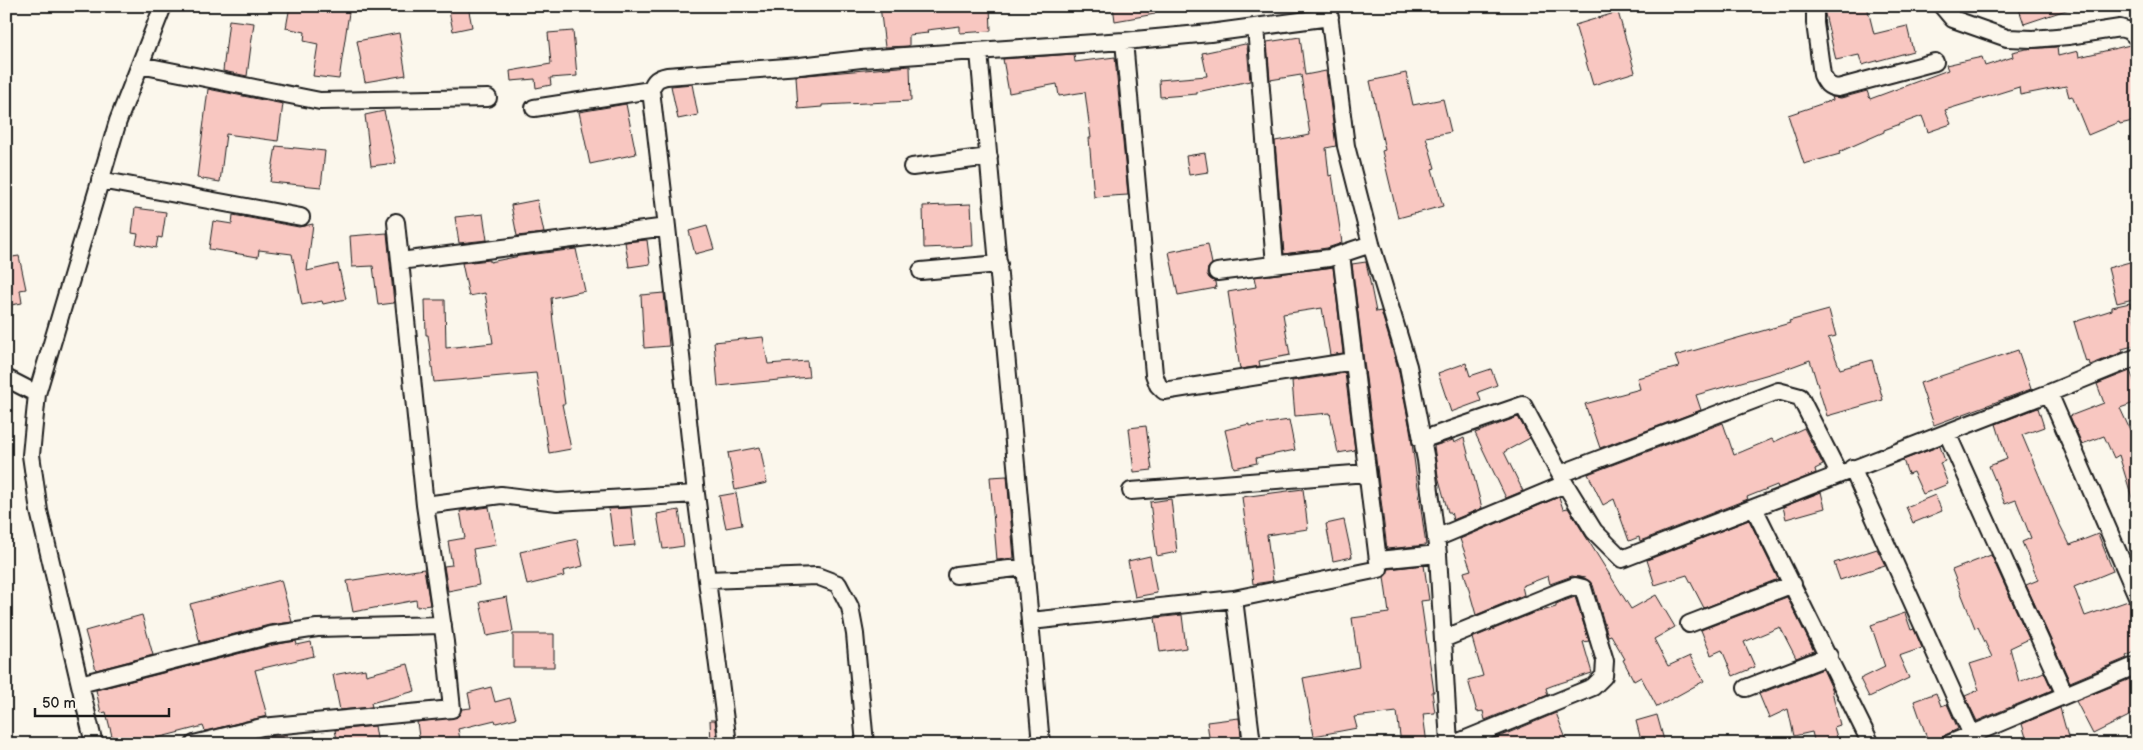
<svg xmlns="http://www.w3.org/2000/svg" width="2143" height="750" viewBox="0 0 2143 750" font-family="'Balsamiq Sans',sans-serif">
	<rect width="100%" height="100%" fill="#fbf7ec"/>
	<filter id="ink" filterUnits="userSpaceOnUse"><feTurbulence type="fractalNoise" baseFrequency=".02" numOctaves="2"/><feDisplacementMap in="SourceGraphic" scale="10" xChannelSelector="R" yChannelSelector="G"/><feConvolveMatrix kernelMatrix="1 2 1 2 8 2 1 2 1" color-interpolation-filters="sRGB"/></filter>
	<g filter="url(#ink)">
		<path fill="#f8c7c1" stroke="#1c1c1c" d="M290,6H350L339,79L313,76L318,44L304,41L305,32L286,28Z
			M448,6H468L472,27L453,31Z
			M880,6H926V10L959,6H990L991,31L960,33V26L927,30L928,33L909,35V46L885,47Z
			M1113,6H1155V14L1115,21Z
			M1825,6H1867L1874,34L1907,26L1913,51L1862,65L1859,55L1836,60L1825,14Z
			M2018,6H2068L2069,9L2024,24Z
			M1618,12L1635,72L1593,85L1575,25Z
			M229,20L254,23L247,76L223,71Z
			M573,31L577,76L550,78L551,85L536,88L535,79L511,81L510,71L551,64L548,33Z
			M399,33L406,75L365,82L357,41Z
			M1300,37L1305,75L1326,71L1336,146L1326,148L1329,176L1332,175L1342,243L1327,248L1284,254L1275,141L1310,135L1301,75L1270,80L1267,42Z
			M1245,44L1247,45L1250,81L1197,92V94L1160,97L1159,80L1207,76L1202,53Z
			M2130,45L2137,48V120L2120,124L2119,122L2088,135L2072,96L2069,97L2066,86L2020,95L2019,87L1945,110L1951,124L1928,132L1922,116L1884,130V132L1839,152L1840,154L1804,164L1788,115L1833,100L1832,97L1841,98L1867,91L1870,99L1948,70L1946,65L1982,57L1985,66L2013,57L2012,52L2026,49L2057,47L2058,56L2078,51L2079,57Z
			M1074,54L1075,62L1115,57L1128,195L1094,197L1089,138H1091L1085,92L1059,96L1057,84L1009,93L1003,59Z
			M910,66L911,101L822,105V107L798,109L796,76Z
			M1406,73L1413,105L1443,99L1451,132L1426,137L1435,168L1432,169L1443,206L1398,218L1382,151L1385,150L1370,81Z
			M692,84L698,115L678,119L671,86Z
			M208,89L283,104L278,141L226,134L220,182L197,178Z
			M626,104L636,154L590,164L579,112Z
			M384,111L396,163L371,166L365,115Z
			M276,146L325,151L321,187L270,182Z
			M1205,153L1208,172L1189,175L1186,156Z
			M537,200L544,233L517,236L511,205Z
			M971,204L973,246L924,248L923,206Z
			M135,208L166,212L162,238L158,237L156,248L136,244L138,234L132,233Z
			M483,214L487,240L459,243L455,217Z
			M233,215L299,227L313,224L307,271L338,264L346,299L323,304L322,301L302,305L292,254L259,250L258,257L209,249L213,221L232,224Z
			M707,226L714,249L695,254L689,231Z
			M387,233L394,303L378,305L373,266L352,267L350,236Z
			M647,240L650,264L629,267L625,242Z
			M1208,244L1212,264L1208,268L1207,274L1209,278L1215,282L1216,288L1178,295L1169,252Z
			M576,249L585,291L551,298L553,322L565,404H562L571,449L549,453L536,373L434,382L428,335H426L425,300H445L446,348L493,343L485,293L469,296L462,263L490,260V262L520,256Z
			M19,256L26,289L20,290L22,303L6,306V258Z
			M2137,260V298L2117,303L2108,268Z
			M1366,262L1376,312L1381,311L1398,368L1410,429L1426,545L1387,549L1352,264Z
			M1333,267L1343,353L1330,355L1322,308L1283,314L1290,355L1259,361L1260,366L1240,369L1228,292L1256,287L1254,277Z
			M664,293L669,346L644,348L641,295Z
			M2130,303L2137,328V345L2122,349L2123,352L2090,365L2089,361L2086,362L2074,322L2112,310V307Z
			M1829,310L1836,336L1828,338L1840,369L1872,360L1883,400L1827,416L1810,360L1783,370L1696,395L1701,410L1600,448L1585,404L1640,389L1637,378L1679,367L1675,356L1790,323L1789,321Z
			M763,337L768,364L807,361L809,377L718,386L714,342Z
			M2018,350L2031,389L1934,425L1920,383Z
			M1466,363L1470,376L1491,369L1497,385L1478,392L1481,401L1451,412L1438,373Z
			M2130,371L2137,388V402L2120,408L2137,445V501H2133L2119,455L2114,458L2104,436L2082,444L2070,416L2104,403L2097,384Z
			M1345,373L1355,450L1338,453L1330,413L1295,416L1292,381Z
			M2038,408L2044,427L2022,435L2060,525L2070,545L2098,534L2113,571L2074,587L2085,616L2128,601L2132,604L2137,618V651L2126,656L2127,658L2070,682L2026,585L2038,580L2022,542L2031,538L2016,500L2005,504L1989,466L2007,459L1996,424Z
			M1518,417L1530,438L1504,452L1523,491L1506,498L1475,433Z
			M1289,420L1295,450L1256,458L1257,463L1234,468L1225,430L1249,424V426Z
			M1723,423L1734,455L1772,439L1774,442L1804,428L1823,465L1815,469L1816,473L1778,488L1777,485L1747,497L1748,499L1640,541L1639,537L1629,541L1614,499L1603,505L1588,474Z
			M1146,426L1152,470L1134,472L1129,428Z
			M1464,438L1482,508L1453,520L1451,512H1448L1438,476L1434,446L1453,440L1454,443Z
			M1940,446L1945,461L1940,463L1948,484L1923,494L1913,472L1908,474L1903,460Z
			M760,447L767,483L735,490L728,453Z
			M1007,476L1014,558L997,560L990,477Z
			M1303,489L1308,529L1267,535L1273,581L1253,584L1242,497Z
			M1821,492L1825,508L1786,519L1783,507Z
			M736,493L742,525L726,528L719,496Z
			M1935,495L1942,511L1913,523L1906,507Z
			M1559,497L1563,509L1568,508L1631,609L1656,595L1675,627L1654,639L1668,666L1690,656L1704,681L1657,707L1641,677L1634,681L1623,660L1625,659L1611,635L1608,636L1593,585L1585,578L1572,576L1550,584L1548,576L1522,586L1524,595L1476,615L1464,572L1471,570L1460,539Z
			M1171,499L1177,552L1157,556L1150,502Z
			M489,507L496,545L473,549L479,585L448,591L444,566L452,565L448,541L465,538L460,511Z
			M631,508L635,545L614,547L609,509Z
			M679,510L684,546L663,549L657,514Z
			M1344,520L1352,557L1333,561L1326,524Z
			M1749,520L1778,579L1704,608L1687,575L1655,585L1647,560Z
			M577,539L583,566L563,571L564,576L527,585L520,552Z
			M1877,549L1885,565L1840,580L1834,563Z
			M1991,555L2029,639L2010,648L2019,682L2044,672L2052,690L1977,721L1965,696L1979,690L1970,664L1992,657L1978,627L1975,628L1952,570Z
			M1150,556L1157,593L1135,597L1128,561Z
			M1424,565L1429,600L1421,601L1434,692H1432L1435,713L1423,714L1427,744H1401L1397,712L1354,717L1357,728L1314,736L1303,678L1359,667L1352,618L1389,613L1384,577L1389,569Z
			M424,569L430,605L417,607L416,600L353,612L347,581Z
			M281,580L292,622L269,625L200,643L190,604Z
			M507,597L513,631L487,636L480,602Z
			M1575,597L1589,641L1583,642L1592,673L1554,685L1546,688L1548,695L1485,720L1483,711L1477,712L1468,680L1483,676L1472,638L1531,614L1556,607V604Z
			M1787,597L1814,651L1796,658L1780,627L1744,642L1755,667L1733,676L1722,650L1711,655L1701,630Z
			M1905,613L1911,630L1914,629L1922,648L1899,656L1909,678L1869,697L1860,679L1885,667L1871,625Z
			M142,615L153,655L96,670L85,631Z
			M1182,615L1186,648L1160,652L1155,618Z
			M513,634H554V667H513Z
			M296,641L297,645L311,642L314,656L255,670L267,716L205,731L203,726L134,744H114L106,712L101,713L96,690L273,645Z
			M408,664L415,691L371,703L372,707L340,710L333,675L365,669L366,675Z
			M1823,669L1833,691H1832L1840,725L1834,727L1839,744H1815L1812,732L1794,736L1788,709L1769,718L1759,694Z
			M2135,677L2137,682V712L2093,734L2076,701Z
			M491,687L495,702L510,698L516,718L496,723L495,720L458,729L461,744H420L417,722L457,717L462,709L471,708L468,693Z
			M1936,693L1941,706L1947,704L1958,729L1945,735L1940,741L1929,744L1914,701Z
			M2060,708L2070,744H2028L2022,724Z
			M1556,713L1568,744H1489V741Z
			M1657,715L1665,744H1642L1636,721Z
			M1239,718L1242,744H1210L1207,722Z
			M710,720H715L718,744H711Z
			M375,726L378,744H338L335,730Z
			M287,735L290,744H236L264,737Z"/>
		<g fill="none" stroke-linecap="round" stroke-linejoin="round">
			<defs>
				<path id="minor" d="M1328,6L1346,146L1371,244L1408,366L1426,460L1438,554L1449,744
					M1815,6V23L1822,75C1826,83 1828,87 1838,88L1935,62
					M1942,6L1953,19L2007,38L2033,39L2068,36L2120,28L2130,31L2137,38
					M1256,27L1275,265
					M1124,41L1154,374L1158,385L1164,391L1354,361
					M979,52L1041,744
					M140,65L320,101L488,98
					M534,108L651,90
					M912,167L989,157
					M100,180L301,217
					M396,222L425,505
					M667,227L696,494
					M400,261L667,227L651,90C654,80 658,78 667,76L800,66L861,59L1124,41L1210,33L1330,17
					M921,271L999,264
					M1217,272L1329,258L1371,244
					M6,378L37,394
					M2049,393L2137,596
					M1947,433L2065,695
					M1421,440L1523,405L1560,474
					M1852,468L1972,735
					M1565,484L1560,474L1778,391L1800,397L1839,474
					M1131,491L1367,473
					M1754,508L1871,744
					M1436,538L1565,484L1594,531L1622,559L2049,393L2137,357
					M1378,560L1438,554
					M956,575L1026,567
					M707,580L817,576L838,584L850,607L855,634L865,744
					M1234,599L1252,744
					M1031,621L1234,599L1379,569L1341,254
					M1689,624L1793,584
					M1443,639L1561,591L1575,586L1583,588L1605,661L1604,676L1593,687L1454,744
					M80,684L271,635L317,628L443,625
					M1746,688L1829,656
					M94,744L39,511L31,455L37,394L118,121L163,6
					M194,744L262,727L452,709L445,642L425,505L501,495L557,502L696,494L728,744
					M1949,744L2137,665"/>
			</defs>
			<use href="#minor" stroke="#1c1c1c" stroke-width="20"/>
			<use href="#minor" stroke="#fbf7ec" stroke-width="16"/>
		</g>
	</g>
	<rect width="2143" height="750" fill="none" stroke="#fbf7ec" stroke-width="25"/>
	<rect x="12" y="12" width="2118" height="725" fill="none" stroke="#1c1c1c" stroke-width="2" filter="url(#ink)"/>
	<path d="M35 708v8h134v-8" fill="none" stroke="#1c1c1c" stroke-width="2.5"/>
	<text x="42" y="708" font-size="15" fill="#1c1c1c" stroke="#fbf7ec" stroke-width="4" paint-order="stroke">50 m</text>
</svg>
